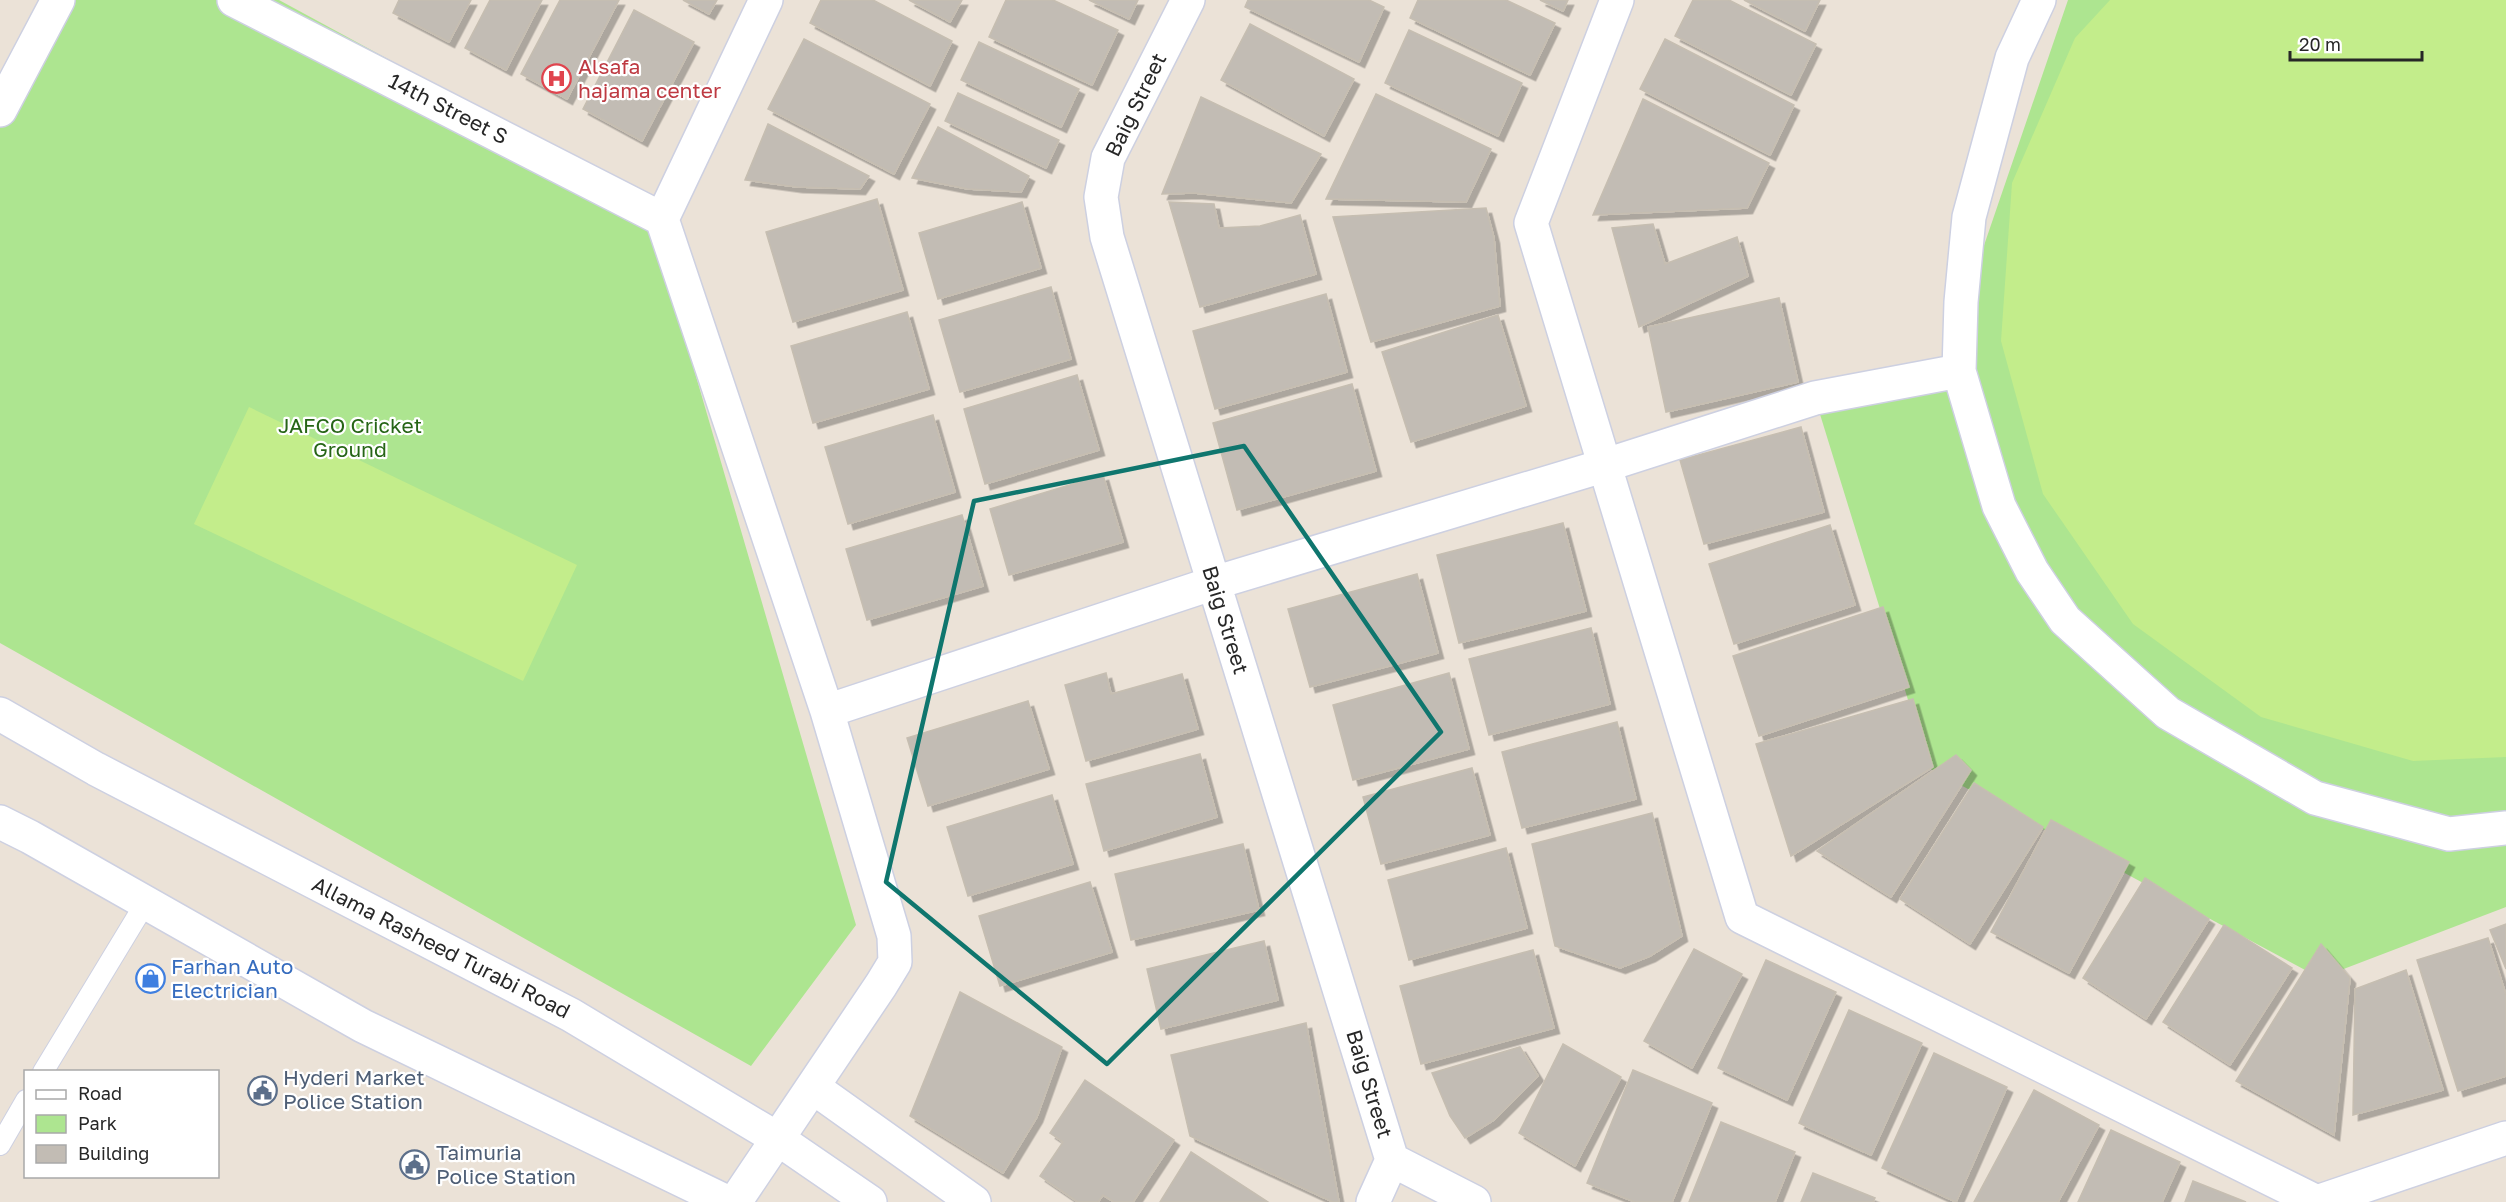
<svg xmlns="http://www.w3.org/2000/svg" width="2506" height="1202" viewBox="0 0 2506 1202" font-family="'Golos Text',sans-serif">
	<defs>
		<filter id="shadow"><feDropShadow dx="5.5" dy="5.5" stdDeviation="0" flood-color="#0004"/></filter>
	</defs>
	<rect width="100%" height="100%" fill="#ebe2d7"/>
	<path fill="#ade590" d="M45,0H279L644,198L856,925L751,1066L0,643V92Z
		M2068,0H2506V907L2320,978L1929,768L1815,398L1940,374Z"/>
	<path fill="#c3ed8b" d="M2110,0H2506V757L2413,761L2261,717L2133,624L2043,494L2001,341L2012,183L2075,38Z
		M249,407L577,565L523,681L194,524Z"/>
	<path fill="#c2bcb4" stroke="#c6beb1" stroke-width="1.5" filter="url(#shadow)" d="M399,0H471L449,42L393,13Z
		M490,0H542L506,70L465,48Z
		M560,0H619L567,99L521,74Z
		M683,0H717L709,14Z
		M821,0H873L952,41L930,86L810,23Z
		M909,0H962L950,22Z
		M1006,0H1053L1118,30L1092,85L989,37Z
		M1089,0H1138L1129,19Z
		M1248,0H1369L1384,7L1359,62L1245,7Z
		M1418,0H1506L1555,23L1530,75L1410,18Z
		M1540,0H1568L1563,11Z
		M1693,0H1729L1816,44L1791,95L1675,36Z
		M1744,0H1820L1805,31Z
		M634,10L694,42L642,141L583,109Z
		M1250,24L1354,79L1324,136L1221,80Z
		M1409,30L1522,83L1498,136L1385,83Z
		M804,39L930,104L894,174L768,109Z
		M1665,39L1794,105L1770,155L1640,89Z
		M979,42L1079,89L1061,127L961,80Z
		M958,93L1059,140L1046,168L945,121Z
		M1376,94L1491,149L1466,202L1326,199Z
		M1201,97L1321,154L1291,203L1194,193L1162,194Z
		M1643,99L1769,163L1747,208L1593,215Z
		M768,124L869,176L860,189L797,187L745,180Z
		M938,127L1029,176L1021,192L968,189L912,178Z
		M877,199L903,290L793,322L766,232Z
		M1022,202L1041,268L938,299L919,233Z
		M1169,202L1214,204L1219,228L1260,226L1300,215L1316,274L1200,307Z
		M1486,208L1494,238L1500,306L1371,342L1333,217Z
		M1653,224L1665,264L1737,237L1748,276L1639,327L1612,228Z
		M1051,287L1071,359L960,392L939,320Z
		M1326,294L1347,372L1215,409L1193,331Z
		M1779,298L1798,382L1666,412L1648,327Z
		M907,312L929,389L813,423L791,346Z
		M1498,315L1526,406L1411,442L1382,352Z
		M1077,375L1099,450L985,484L964,409Z
		M1352,384L1376,471L1237,510L1213,423Z
		M933,415L955,492L848,524L825,447Z
		M1801,427L1824,512L1704,544L1680,460Z
		M1103,475L1123,542L1009,575L990,509Z
		M962,515L983,586L867,620L846,549Z
		M1563,523L1586,611L1459,643L1437,555Z
		M1830,525L1855,605L1734,644L1709,564Z
		M1417,574L1438,653L1310,687L1288,609Z
		M1883,607L1909,687L1759,736L1733,656Z
		M1591,628L1610,704L1489,735L1469,659Z
		M1106,673L1111,694L1182,674L1198,729L1086,761L1065,685Z
		M1449,673L1469,749L1353,780L1333,705Z
		M1913,699L1933,767L1791,856L1756,744Z
		M1028,701L1049,769L928,806L907,738Z
		M1617,722L1636,799L1522,828L1502,752Z
		M1200,754L1217,817L1104,851L1086,784Z
		M1956,755L1971,770L1891,897L1817,851Z
		M1472,768L1490,835L1381,864L1363,797Z
		M1974,783L2043,827L1970,944L1900,899Z
		M1052,795L1073,864L968,896L947,827Z
		M1652,813L1682,936L1650,956L1620,968L1555,946L1532,844Z
		M2051,820L2129,862L2069,973L1991,932Z
		M1243,844L1259,910L1131,940L1115,874Z
		M1506,848L1527,928L1409,960L1388,880Z
		M2145,878L2209,919L2146,1019L2083,978Z
		M1090,882L1112,952L1000,986L979,916Z
		M2506,924V969L2490,930Z
		M2224,925L2292,968L2230,1065L2163,1022Z
		M2488,938L2506,995V1076L2458,1091L2417,960Z
		M1264,941L1278,1000L1161,1029L1147,969Z
		M2321,944L2350,978L2334,1135L2236,1081Z
		M1694,949L1742,974L1692,1068L1644,1041Z
		M1533,950L1554,1028L1421,1064L1400,986Z
		M1766,960L1836,992L1787,1100L1718,1068Z
		M2406,970L2443,1090L2353,1115L2355,989Z
		M960,992L1062,1047L1037,1117L1003,1173L910,1116Z
		M1849,1010L1922,1043L1871,1155L1799,1123Z
		M1306,1023L1339,1202H1333L1190,1136L1171,1055Z
		M1563,1044L1621,1077L1575,1166L1519,1133Z
		M1520,1047L1538,1076L1494,1120L1465,1138L1450,1116L1432,1073Z
		M1934,1053L2007,1087L1956,1202L1882,1168Z
		M1633,1070L1712,1103L1672,1202H1635L1587,1183Z
		M1085,1080L1174,1140L1133,1202H1114L1103,1195L1098,1202H1078L1040,1176L1063,1142L1050,1133Z
		M2034,1090L2099,1125L2058,1202H1974Z
		M1721,1122L1795,1152L1775,1202H1689Z
		M2111,1130L2180,1162L2162,1202H2078Z
		M1191,1152L1268,1202H1160Z
		M1813,1173L1875,1198L1873,1202H1801Z
		M2193,1181L2246,1202H2185Z"/>
	<g fill="none" stroke-linecap="round" stroke-linejoin="round">
		<defs>
			<path id="service" d="M43,1072L146,902
				M0,1145L26,1100"/>
			<path id="minor" d="M234,0L662,219
				M1188,0L1108,158L1101,197L1107,237L1392,1160L1474,1202
				M1617,0L1531,223L1742,917L2317,1202L2506,1138
				M0,110L58,0
				M1959,371L1999,506L2032,571L2065,620L2168,713L2315,798L2449,834L2506,828
				M827,711L1214,583L1606,465L1815,398L1959,371L1961,302L1969,217L2012,58L2039,0
				M814,1088L974,1202
				M735,1202L881,985L895,962L894,936L827,711L662,219L766,0
				M1373,1202L1392,1160"/>
			<path id="secondary" d="M0,714L96,769L571,1015L778,1139L870,1202
				M0,822L30,837L363,1026L727,1202"/>
		</defs>
		<use href="#service" stroke="#cdd0e1" stroke-width="22"/>
		<use href="#minor" stroke="#cdd0e1" stroke-width="36"/>
		<use href="#secondary" stroke="#cdd0e1" stroke-width="36"/>
		<use href="#service" stroke="#fff" stroke-width="20"/>
		<use href="#minor" stroke="#fff" stroke-width="33"/>
		<use href="#secondary" stroke="#fff" stroke-width="33"/>
	</g>
	<path fill="none" stroke="#0f766e" stroke-width="4.5" stroke-linejoin="round" d="M1244,446L1441,732L1107,1064L886,882L974,501Z"/>
	<defs>
		<symbol id="hospital-ring" viewBox="-11 -11 22 22"><circle r="9.5" fill="#fff" stroke="#e0444e" stroke-width="1.5"/><path d="M-5-5h3v3.5h4V-5h3V5h-3V1.5h-4V5h-3Z" fill="#e0444e"/></symbol>
		<symbol id="shop-ring" viewBox="-11 -11 22 22"><circle r="9.5" fill="#fff" stroke="#3f7fe0" stroke-width="1.5"/><path d="M-5-2.5h2.3a2.7 3.5 0 0 1 5.4 0H5L5.5 6h-11ZM-1.5-2.5h3a1.5 2.3 0 0 0-3 0Z" fill="#3f7fe0"/></symbol>
		<symbol id="civic-ring" viewBox="-11 -11 22 22"><circle r="9.5" fill="#fff" stroke="#5c6f8a" stroke-width="1.5"/><path d="M-.6-6.5H3V-4.5H.6V-3L4-1V1h2V6H-6V1h2V-1L-.6-3ZM-1.2 2.5V6h2.4V2.5Z" fill="#5c6f8a"/></symbol>
	</defs>
	<g fill-rule="evenodd">
		<use href="#hospital-ring" x="540" y="62" width="33" height="33"/>
		<use href="#shop-ring" x="134" y="962" width="33" height="33"/>
		<use href="#civic-ring" x="246" y="1074" width="33" height="33"/>
		<use href="#civic-ring" x="398" y="1148" width="33" height="33"/>
	</g>
	<g text-anchor="middle" stroke-width="4.5" stroke-linejoin="round" paint-order="stroke">
		<g font-size="21" fill="#be3a42" stroke="#fff" text-anchor="start">
			<text x="578" y="74">Alsafa<tspan x="578" dy="24">hajama center</tspan></text>
		</g>
		<g font-size="21" fill="#272727" stroke="#fff">
			<text transform="translate(1136 105) rotate(-64)" y="7">Baig Street</text>
			<text transform="translate(448 109) rotate(27)" y="7">14th Street S</text>
			<text transform="translate(1225 620) rotate(73)" y="7">Baig Street</text>
			<text transform="translate(441 948) rotate(27)" y="7">Allama Rasheed Turabi Road</text>
			<text transform="translate(1369 1084) rotate(73)" y="7">Baig Street</text>
		</g>
		<g font-size="21" fill="#266516" stroke="#fff">
			<text x="350" y="433">JAFCO Cricket<tspan x="350" dy="24">Ground</tspan></text>
		</g>
		<g font-size="21" fill="#366cbe" stroke="#fff" text-anchor="start">
			<text x="171" y="974">Farhan Auto<tspan x="171" dy="24">Electrician</tspan></text>
		</g>
		<g font-size="21" fill="#4e5e75" stroke="#fff" text-anchor="start">
			<text x="283" y="1085">Hyderi Market<tspan x="283" dy="24">Police Station</tspan></text>
			<text x="436" y="1160">Taimuria<tspan x="436" dy="24">Police Station</tspan></text>
		</g>
	</g>
	<rect x="24" y="1070" width="195" height="108" fill="#ffffff" stroke="#a9a9a9" stroke-width="1.5"/>
	<rect x="36" y="1090" width="30" height="9" fill="#ffffff" stroke="#a9a9a9" stroke-width="1.5"/>
	<text x="78" y="1100" font-size="18" fill="#272727">Road</text>
	<rect x="36" y="1115" width="30" height="18" fill="#ade590" stroke="#a9a9a9" stroke-width="1.5"/>
	<text x="78" y="1130" font-size="18" fill="#272727">Park</text>
	<rect x="36" y="1145" width="30" height="18" fill="#c2bcb4" stroke="#a9a9a9" stroke-width="1.5"/>
	<text x="78" y="1160" font-size="18" fill="#272727">Building</text>
	<path d="M2290 51v9h132v-9" fill="none" stroke="#272727" stroke-width="3"/>
	<text x="2299" y="51" font-size="18" fill="#272727" stroke="#ffffff" stroke-width="4.5" paint-order="stroke">20 m</text>
</svg>
